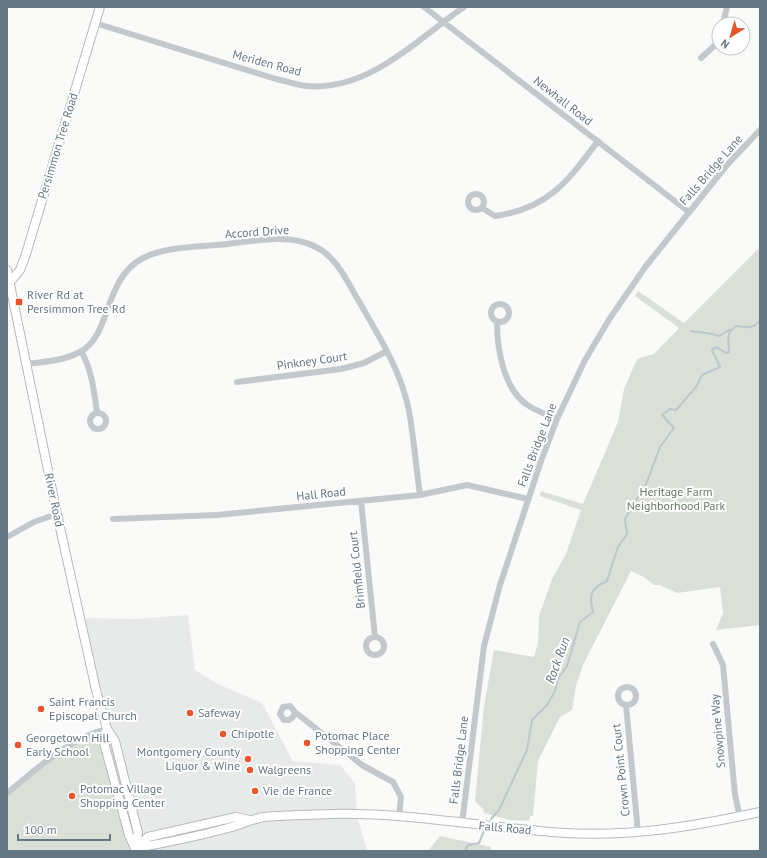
<svg xmlns="http://www.w3.org/2000/svg" width="767" height="858" viewBox="0 0 767 858" font-family="'PT Sans',sans-serif">
	<rect width="100%" height="100%" fill="#fafaf8"/>
	<path fill="#e8e9e9" d="M188,615L195,670L218,684L262,703L293,761L340,765L355,783L357,815L367,851H136L115,741L107,729L81,618L135,619Z"/>
	<path fill="#dadfd7" d="M760,247V625L716,630L723,613L720,587L677,593L660,585H654L644,577L631,571L583,665L576,686L572,710L560,717L538,761L533,816H530L529,821L509,820L484,813L483,809L475,801L484,706L494,650L534,657L538,643L539,616L552,579L566,554L581,510L540,496L541,491L583,504L618,422L624,389L637,359L654,354L679,328L635,296L638,291L684,323Z
		M107,729L115,741L135,848L131,851H7V793L69,745Z
		M440,836L491,847V851H428Z"/>
	<g fill="none" stroke-linecap="round" stroke-linejoin="round">
		<path stroke="#bbc7cb" stroke-width="2" d="M760,287V307
			M691,331C701,333 711,332 719,336L729,330
			M491,819L499,810L527,750L532,720L547,705L555,691L557,680L567,666L580,622L593,612C588,594 592,588 607,581L618,547L627,534L625,519L647,482L660,447L674,428L662,415L670,409L676,410L696,387L702,375L720,367L712,350L716,347L726,353L729,352C729,340 725,333 736,326C747,327 753,330 760,320
			M465,851L468,845L479,843L484,831"/>
		<defs>
			<path id="major" d="M7,270L57,514L96,690L107,729L115,741L138,833L135,848
				M10,282L20,270L26,254L100,7
				M107,729L103,739L129,835L135,848
				M135,848C166,843 198,836 228,828C241,825 251,819 264,817C286,815 309,815 331,814C409,812 487,828 565,833C631,837 696,826 760,812
				M135,848L148,837L236,817L249,820"/>
		</defs>
		<use href="#major" stroke="#b5babe" stroke-width="10"/>
		<path stroke="#c3c8cc" stroke-width="6" d="M424,7L689,212
			M95,23L276,79C286,81 297,85 306,86C369,92 417,39 464,7
			M723,24L727,7
			M701,58L715,45L719,39
			M468 202a8 8 0 1 1 16 0a8 8 0 1 1-16 0Z
			M482,208L495,216C548,209 568,181 598,141
			M491 313a9 9 0 1 1 18 0a9 9 0 1 1-18 0Z
			M497,322C497,348 503,387 526,404C535,411 547,414 557,419
			M81,351C92,370 94,391 97,413
			M25,364C44,362 63,361 80,352C112,335 103,279 143,258C167,246 200,247 227,244C254,241 290,233 316,247C336,257 346,279 357,298C377,333 401,370 409,411C414,439 416,467 420,495
			M237,382L341,369L364,363L387,351
			M90 421a8 8 0 1 1 16 0a8 8 0 1 1-16 0Z
			M361,501L375,637
			M113,519L217,515L420,495L467,485L528,499
			M7,537L34,522L57,514
			M366 646a9 9 0 1 1 18 0a9 9 0 1 1-18 0Z
			M713,644L723,665L735,795L740,817
			M618 696a9 9 0 1 1 18 0a9 9 0 1 1-18 0Z
			M626,705L638,832
			M295,712L293,717L289,720H284L280,714L283,707L290,706L295,712L362,765L393,782L401,797L399,817
			M7,793C38,768 68,739 107,729
			M462,823L484,646L500,585L541,461L557,419L585,360L610,318L646,266L727,165L760,130"/>
		<use href="#major" stroke="#fff" stroke-width="8"/>
	</g>
	<g fill="#e4572e" stroke="#fff" stroke-width="1.5">
		<rect x="15" y="298" width="8" height="8" rx="2"/>
		<circle cx="41" cy="709" r="4"/>
		<circle cx="190" cy="713" r="4"/>
		<circle cx="223" cy="734" r="4"/>
		<circle cx="307" cy="743" r="4"/>
		<circle cx="18" cy="745" r="4"/>
		<circle cx="248" cy="759" r="4"/>
		<circle cx="250" cy="770" r="4"/>
		<circle cx="255" cy="791" r="4"/>
		<circle cx="72" cy="796" r="4"/>
	</g>
	<g text-anchor="middle" stroke-width="4" stroke-linejoin="round" paint-order="stroke">
		<g font-size="12" fill="#657683" stroke="#fff">
			<text transform="translate(267 63) rotate(15)" y="4">Meriden Road</text>
			<text transform="translate(563 101) rotate(38)" y="4">Newhall Road</text>
			<text transform="translate(58 146) rotate(-73)" y="4">Persimmon Tree Road</text>
			<text transform="translate(711 170) rotate(-49)" y="4">Falls Bridge Lane</text>
			<text transform="translate(257 232) rotate(-4)" y="4">Accord Drive</text>
			<text transform="translate(312 361) rotate(-8)" y="4">Pinkney Court</text>
			<text transform="translate(537 445) rotate(-69)" y="4">Falls Bridge Lane</text>
			<text transform="translate(321 494) rotate(-6)" y="4">Hall Road</text>
			<text transform="translate(54 500) rotate(78)" y="4">River Road</text>
			<text transform="translate(357 570) rotate(-96)" y="4">Brimfield Court</text>
			<text transform="translate(718 731) rotate(-95)" y="4">Snowpine Way</text>
			<text transform="translate(459 760) rotate(-83)" y="4">Falls Bridge Lane</text>
			<text transform="translate(621 770) rotate(-96)" y="4">Crown Point Court</text>
			<text transform="translate(505 828) rotate(5)" y="4">Falls Road</text>
		</g>
		<g font-size="12" fill="#657683" stroke="#fff" text-anchor="start">
			<text x="27" y="299">River Rd at<tspan x="27" dy="14">Persimmon Tree Rd</tspan></text>
			<text x="49" y="706">Saint Francis<tspan x="49" dy="14">Episcopal Church</tspan></text>
			<text x="198" y="717">Safeway</text>
			<text x="231" y="738">Chipotle</text>
			<text x="315" y="740">Potomac Place<tspan x="315" dy="14">Shopping Center</tspan></text>
			<text x="26" y="742">Georgetown Hill<tspan x="26" dy="14">Early School</tspan></text>
			<text x="240" y="756" text-anchor="end">Montgomery County<tspan x="240" dy="14">Liquor &amp; Wine</tspan></text>
			<text x="258" y="774">Walgreens</text>
			<text x="80" y="793">Potomac Village<tspan x="80" dy="14">Shopping Center</tspan></text>
			<text x="263" y="795">Vie de France</text>
		</g>
		<g font-size="12" fill="#687a64" stroke="#fff">
			<text x="676" y="496">Heritage Farm<tspan x="676" dy="14">Neighborhood Park</tspan></text>
		</g>
		<g font-size="13" font-style="italic" fill="#60757c" stroke="#fff">
			<text transform="translate(557 660) rotate(-70)" y="5">Rock Run</text>
		</g>
	</g>
	<rect width="767" height="858" fill="none" stroke="#657683" stroke-width="16"/>
	<g transform="translate(731 36) rotate(217)"><circle r="19" fill="#ffffff" stroke="#c1c8cd"/>
	<path d="M0-3L7 15L0 10L-7 15Z" fill="#e4572e"/>
	<text y="-6" font-size="11" font-weight="bold" text-anchor="middle" fill="#657683">N</text>
	</g>
	<path d="M18 834v6h92v-6" fill="none" stroke="#657683" stroke-width="2"/>
	<text x="24" y="834" font-size="12" fill="#657683" stroke="#ffffff" stroke-width="3" paint-order="stroke">100 m</text>
</svg>
